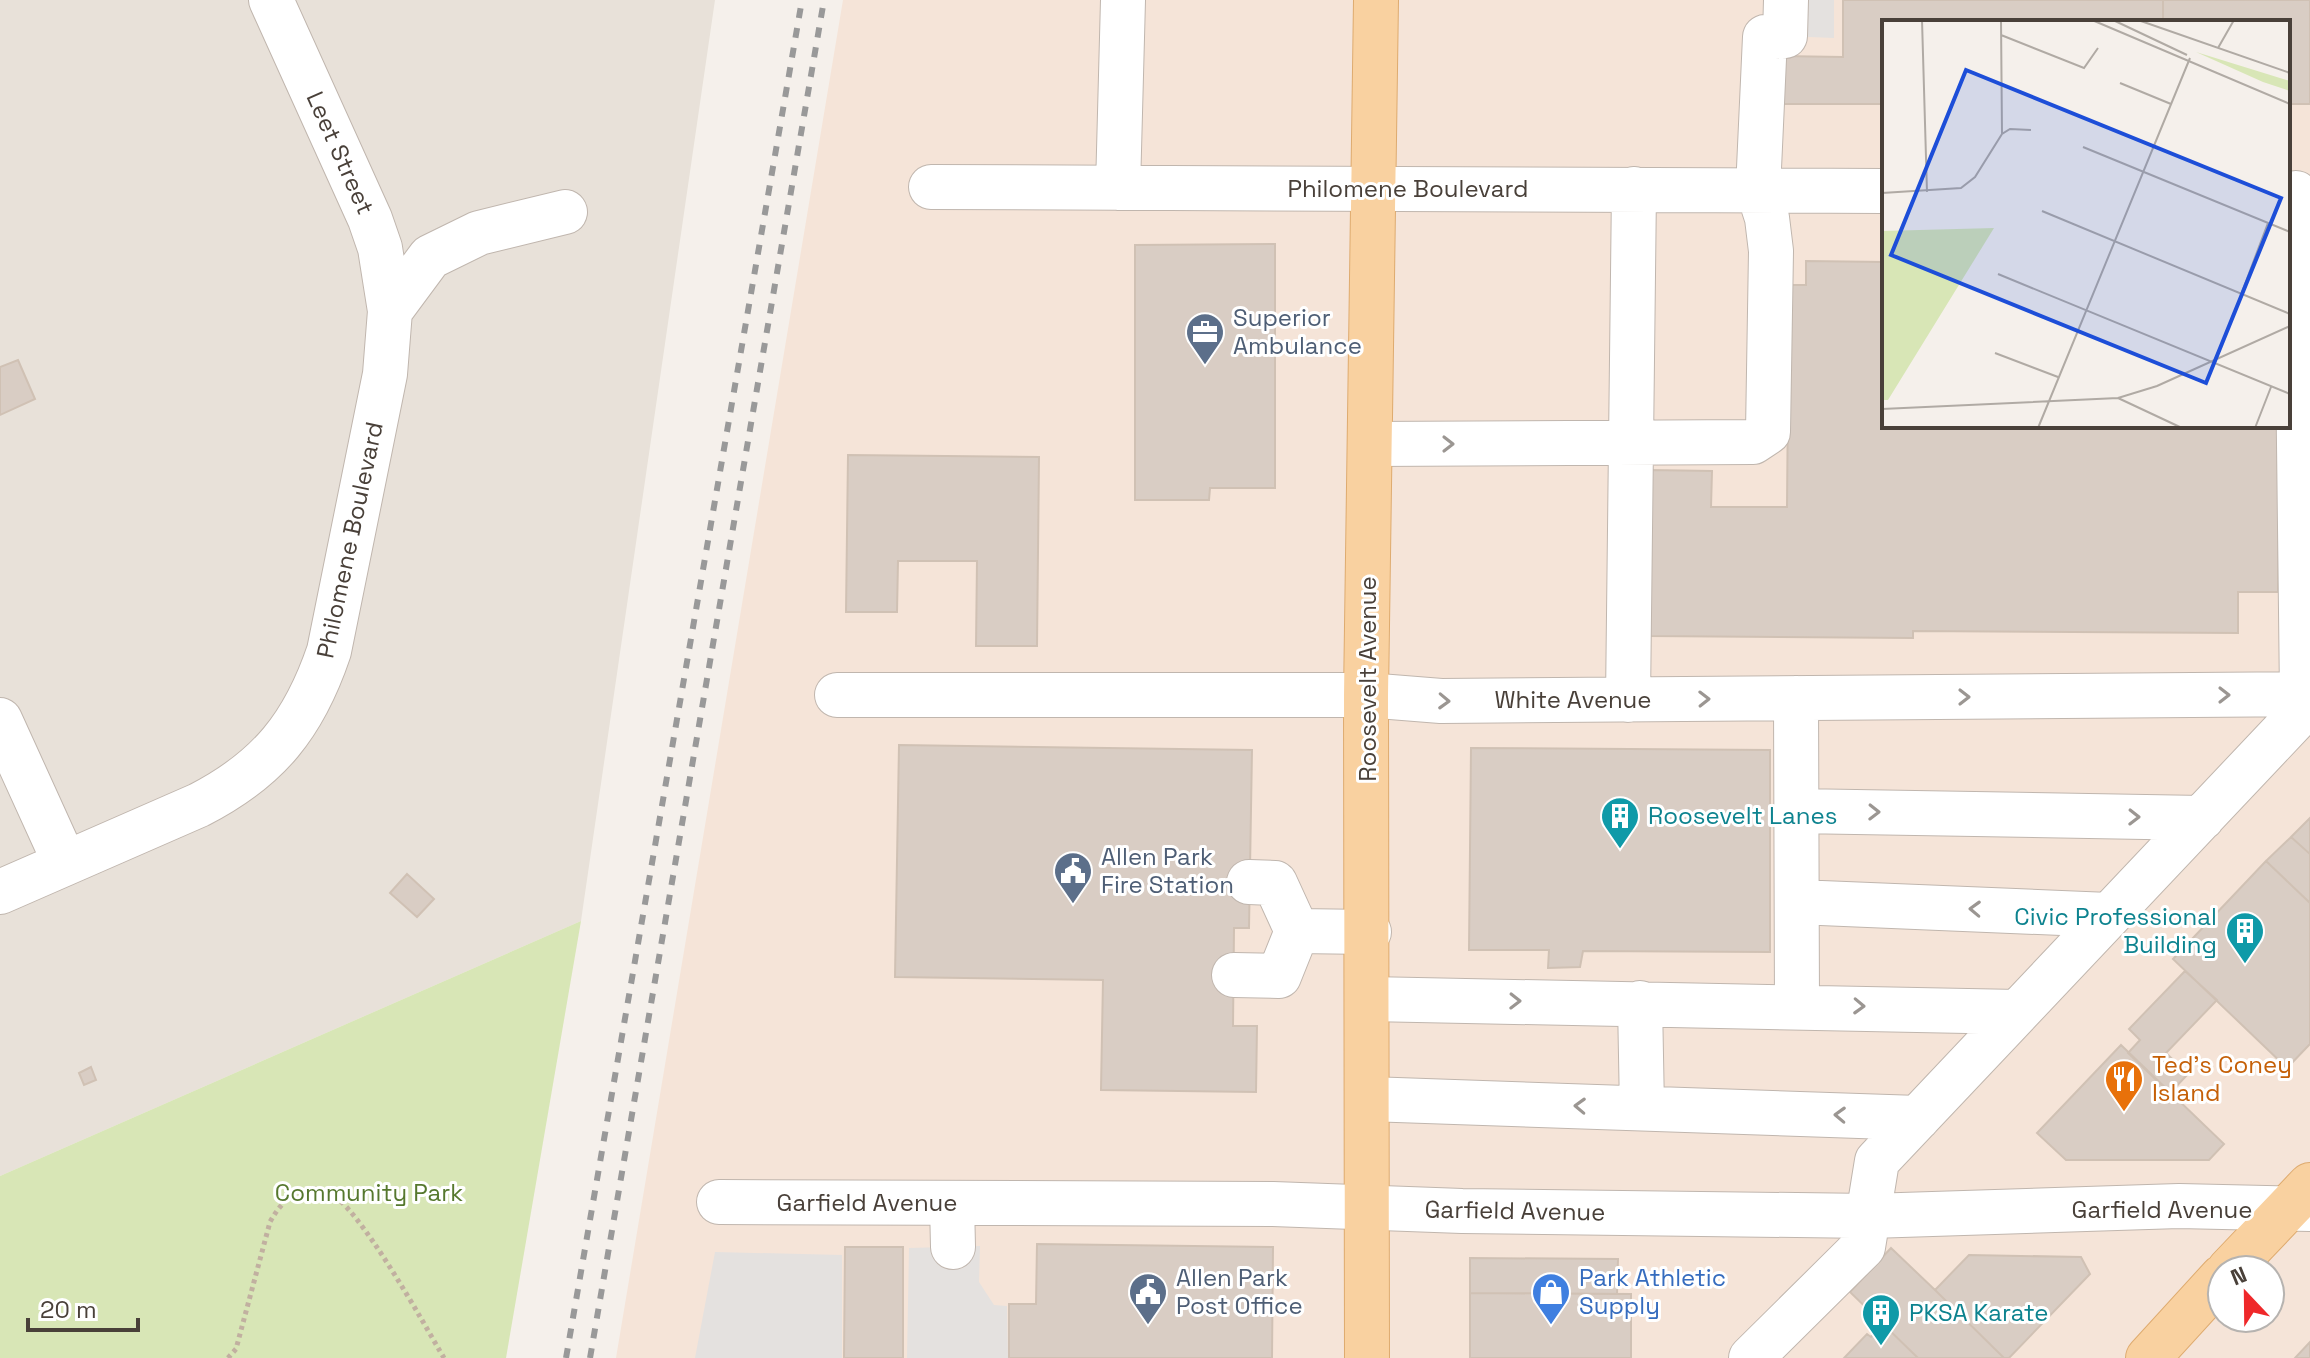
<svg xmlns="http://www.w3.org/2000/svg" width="2310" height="1358" viewBox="0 0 2310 1358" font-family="'Space Grotesk',sans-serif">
	<rect width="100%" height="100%" fill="#f5f0eb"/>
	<path fill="#e8e1d9" d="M0,0H715L581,921L0,1176Z"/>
	<path fill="#f5e4d8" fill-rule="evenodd" d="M843,0H2310V1358H616ZM1884,22H2288V426H1884ZM2222,1270H2270V1318H2222Z"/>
	<path fill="#d8e6b6" d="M581,921L506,1358H0V1176Z"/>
	<path fill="#e4e1df" d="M1786,0H1834V38L1785,36Z
		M980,1246L979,1282L994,1305L1007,1306L1008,1358H907L909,1248Z
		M715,1252L842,1255V1358H695Z"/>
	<path fill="#d9cdc4" stroke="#d0c1b4" stroke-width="2" d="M1843,0H2163V22H1884V104H1779L1780,56L1843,57Z
		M2163,0H2310V104H2288V22H2163Z
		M1275,244V488H1210L1209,500H1135V245Z
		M1806,261L1884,262V426H2280L2278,592H2238V633L1913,631V638L1649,636L1650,470L1712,471L1711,507H1787L1789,285H1806Z
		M18,360L35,399L0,415V367Z
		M848,455L1039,457L1037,646H976L977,561H898L897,612H846Z
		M899,745L1252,750L1249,928H1234L1233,1026H1257L1256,1092L1101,1090L1103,980L895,977Z
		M1471,748L1770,750V952L1583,951L1580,967L1548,968L1549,950H1469Z
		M2310,818V854L2291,837Z
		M2291,837L2310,854V903L2266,861Z
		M2266,861L2310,903V1044L2287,1068L2173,959Z
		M407,874L434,899L417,917L390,893Z
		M2185,971L2217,1000L2166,1053L2188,1074L2170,1093L2128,1053L2140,1040L2129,1029Z
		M2121,1045L2224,1144L2209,1160H2066L2037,1133Z
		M91,1067L96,1080L84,1085L79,1073Z
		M1037,1244L1273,1247L1272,1358H1009V1304H1036Z
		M845,1247H903V1358H844Z
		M1891,1248L1935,1290L2004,1358H1918L1850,1292Z
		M1969,1255L2081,1257L2090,1274L2009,1358H2004L1935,1290Z
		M1470,1258L1618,1259L1617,1294L1470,1293Z
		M1470,1293L1631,1294V1358H1470Z
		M1883,1324L1918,1358H1844L1867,1334L1871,1337Z
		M2310,1342V1358H2295Z"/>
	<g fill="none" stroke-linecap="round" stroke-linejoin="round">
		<defs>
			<path id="minor" d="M271,0L370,219L380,248L390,311
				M931,187L1884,191
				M1118,188L1123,0
				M2296,193L2302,694
				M1370,444L1753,442L1768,432L1771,251L1767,218L1758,190L1765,37L1785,36L1786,0
				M837,695H1366L1441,701L2310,694
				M1796,698L1797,1005
				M1628,700L1634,189
				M0,720L65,863
				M1796,811L2202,818
				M0,892L199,805C269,769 304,725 329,651L385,374L390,311L430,257L479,233L565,212
				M1797,902L2109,915
				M1297,931L1369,932
				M1234,975L1279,976L1297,931L1275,883L1249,882
				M1369,999L2018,1012
				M1640,1003L1642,1108
				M1368,1099L1918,1118
				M719,1202L1273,1204L1462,1211L1870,1216L2179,1206L2310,1209
				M952,1203L953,1247
				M1751,1358L1863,1247L1877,1161L2310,703"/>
			<path id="major" d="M2229,1270L2310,1185
				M1367,1358L1366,695L1376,0
				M2148,1358L2222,1277"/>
		</defs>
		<use href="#minor" stroke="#c0b6ae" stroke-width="46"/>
		<use href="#major" stroke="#deab6f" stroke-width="46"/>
		<path stroke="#c1b0a0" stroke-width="5" stroke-dasharray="4 4" stroke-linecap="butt" d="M228,1358L236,1349L270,1222C282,1200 301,1181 328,1192C358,1204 425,1326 444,1358"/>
		<use href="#minor" stroke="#fff" stroke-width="44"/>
		<use href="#major" stroke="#f9d1a0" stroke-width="44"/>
		<path stroke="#999" stroke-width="6" stroke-dasharray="10 10" stroke-linecap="butt" d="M566,1358L802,0
			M590,1358L824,0"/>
	</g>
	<defs><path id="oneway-chevron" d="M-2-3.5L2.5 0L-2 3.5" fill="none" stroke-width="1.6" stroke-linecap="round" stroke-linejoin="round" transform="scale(2)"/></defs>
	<g stroke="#9b9692">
		<use href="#oneway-chevron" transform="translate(1448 444)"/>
		<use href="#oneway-chevron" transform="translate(2224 695)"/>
		<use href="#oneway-chevron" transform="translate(1964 697)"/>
		<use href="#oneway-chevron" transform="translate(1704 699) rotate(-1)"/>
		<use href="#oneway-chevron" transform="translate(1444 701) rotate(2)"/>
		<use href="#oneway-chevron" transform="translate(1874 812) rotate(1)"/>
		<use href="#oneway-chevron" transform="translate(2134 817) rotate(1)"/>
		<use href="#oneway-chevron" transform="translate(1975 909) rotate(-178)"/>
		<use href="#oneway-chevron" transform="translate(1515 1001) rotate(1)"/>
		<use href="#oneway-chevron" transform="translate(1859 1006) rotate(2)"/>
		<use href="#oneway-chevron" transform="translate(1580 1106) rotate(-178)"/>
		<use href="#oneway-chevron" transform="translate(1840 1115) rotate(-178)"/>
	</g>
	<defs>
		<symbol id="office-pin" viewBox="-11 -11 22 30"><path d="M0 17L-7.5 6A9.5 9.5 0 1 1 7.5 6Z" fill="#5c6f8a" stroke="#fff"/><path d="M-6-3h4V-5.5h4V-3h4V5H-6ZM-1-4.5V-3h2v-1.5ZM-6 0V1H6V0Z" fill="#fff"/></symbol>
		<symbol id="building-pin" viewBox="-11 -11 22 30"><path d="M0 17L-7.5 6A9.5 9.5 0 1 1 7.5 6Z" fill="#0f9aa8" stroke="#fff"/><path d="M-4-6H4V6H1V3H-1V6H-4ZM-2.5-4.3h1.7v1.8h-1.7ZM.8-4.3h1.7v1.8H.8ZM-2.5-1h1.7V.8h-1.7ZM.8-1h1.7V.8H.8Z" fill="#fff"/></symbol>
		<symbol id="civic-pin" viewBox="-11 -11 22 30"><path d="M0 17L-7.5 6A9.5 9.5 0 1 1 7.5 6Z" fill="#5c6f8a" stroke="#fff"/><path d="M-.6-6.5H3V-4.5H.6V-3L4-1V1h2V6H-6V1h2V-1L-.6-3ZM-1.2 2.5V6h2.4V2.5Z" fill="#fff"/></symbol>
		<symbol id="restaurant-pin" viewBox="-11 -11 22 30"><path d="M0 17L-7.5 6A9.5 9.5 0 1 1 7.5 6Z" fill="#e8710a" stroke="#fff"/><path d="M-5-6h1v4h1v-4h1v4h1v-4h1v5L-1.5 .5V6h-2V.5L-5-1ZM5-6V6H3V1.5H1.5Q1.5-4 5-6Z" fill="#fff"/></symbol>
		<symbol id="shop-pin" viewBox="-11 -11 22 30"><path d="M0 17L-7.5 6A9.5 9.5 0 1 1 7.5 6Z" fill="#3f7fe0" stroke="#fff"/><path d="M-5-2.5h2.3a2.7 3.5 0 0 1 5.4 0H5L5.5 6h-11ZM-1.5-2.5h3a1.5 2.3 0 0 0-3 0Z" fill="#fff"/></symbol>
	</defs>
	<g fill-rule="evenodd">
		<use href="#office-pin" x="1183" y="310" width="44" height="60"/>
		<use href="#building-pin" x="1598" y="794" width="44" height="60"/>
		<use href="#civic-pin" x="1051" y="849" width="44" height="60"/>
		<use href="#building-pin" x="2223" y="909" width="44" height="60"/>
		<use href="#restaurant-pin" x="2102" y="1057" width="44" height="60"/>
		<use href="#civic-pin" x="1126" y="1270" width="44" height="60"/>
		<use href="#shop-pin" x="1529" y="1270" width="44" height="60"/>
		<use href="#building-pin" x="1859" y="1291" width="44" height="60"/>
	</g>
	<g text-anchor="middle" stroke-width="6" stroke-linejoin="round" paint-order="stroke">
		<g font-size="24" fill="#494039" stroke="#fff">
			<text transform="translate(340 153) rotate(66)" y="8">Leet Street</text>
			<text x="1408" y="197">Philomene Boulevard</text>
			<text transform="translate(350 540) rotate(-78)" y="8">Philomene Boulevard</text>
			<text transform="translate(1368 679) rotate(-90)" y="8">Roosevelt Avenue</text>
			<text x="1573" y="708">White Avenue</text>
			<text x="867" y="1211">Garfield Avenue</text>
			<text x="2162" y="1218">Garfield Avenue</text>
			<text transform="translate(1515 1211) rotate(1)" y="8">Garfield Avenue</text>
		</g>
		<g font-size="24" fill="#4e5e75" stroke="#fff" text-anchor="start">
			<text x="1233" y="326">Superior<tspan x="1233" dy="28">Ambulance</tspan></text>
			<text x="1101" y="865">Allen Park<tspan x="1101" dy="28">Fire Station</tspan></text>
			<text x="1176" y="1286">Allen Park<tspan x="1176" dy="28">Post Office</tspan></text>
		</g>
		<g font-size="24" fill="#0d838f" stroke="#fff" text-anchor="start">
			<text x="1648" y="824">Roosevelt Lanes</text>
			<text x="2217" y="925" text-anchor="end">Civic Professional<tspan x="2217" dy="28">Building</tspan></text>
			<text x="1909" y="1321">PKSA Karate</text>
		</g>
		<g font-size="24" fill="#c56008" stroke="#fff" text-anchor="start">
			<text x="2152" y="1073">Ted's Coney<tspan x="2152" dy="28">Island</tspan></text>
		</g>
		<g font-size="24" fill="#56782e" stroke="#fff">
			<text x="369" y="1201">Community Park</text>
		</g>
		<g font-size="24" fill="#366cbe" stroke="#fff" text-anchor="start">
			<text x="1579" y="1286">Park Athletic<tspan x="1579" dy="28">Supply</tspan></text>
		</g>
	</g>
	<g transform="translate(1882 20)">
		<rect width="408" height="408" fill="#f5f0eb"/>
		<path d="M314,32L408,61V71L381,62ZM112,208L6,380H0V211Z" fill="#d8e6b6"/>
		<path fill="none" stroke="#b0aaa4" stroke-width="2" d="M40,0L45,172M119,0L120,114M210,0L408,84M231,0L305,35M256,0L408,53M119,15L202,48L216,28M336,28L352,0M238,63L289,84M201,127L408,212M0,173L79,168L93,157L120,114L128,109L149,110M160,191L408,294M116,254L408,374M360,272L386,203M113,333L176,357M236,378L300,408M0,389L236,378L275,366L408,306M156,408L308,38M373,408L389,367"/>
		<path fill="#1d4ed8" fill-opacity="0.15" stroke="#1d4ed8" stroke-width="4" d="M84,50L399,178L324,363L9,235Z"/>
		<rect width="408" height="408" fill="none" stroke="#494039" stroke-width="4"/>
	</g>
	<g transform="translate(2246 1294) rotate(338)"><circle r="38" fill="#ffffff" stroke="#b6b3b0" stroke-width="2"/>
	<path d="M0-6L14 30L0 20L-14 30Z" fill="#ef282a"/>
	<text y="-12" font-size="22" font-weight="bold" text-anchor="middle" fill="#494039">N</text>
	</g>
	<path d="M28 1318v12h110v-12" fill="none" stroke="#494039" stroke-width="4"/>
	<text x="40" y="1318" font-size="24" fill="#494039" stroke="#ffffff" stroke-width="6" paint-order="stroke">20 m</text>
</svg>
